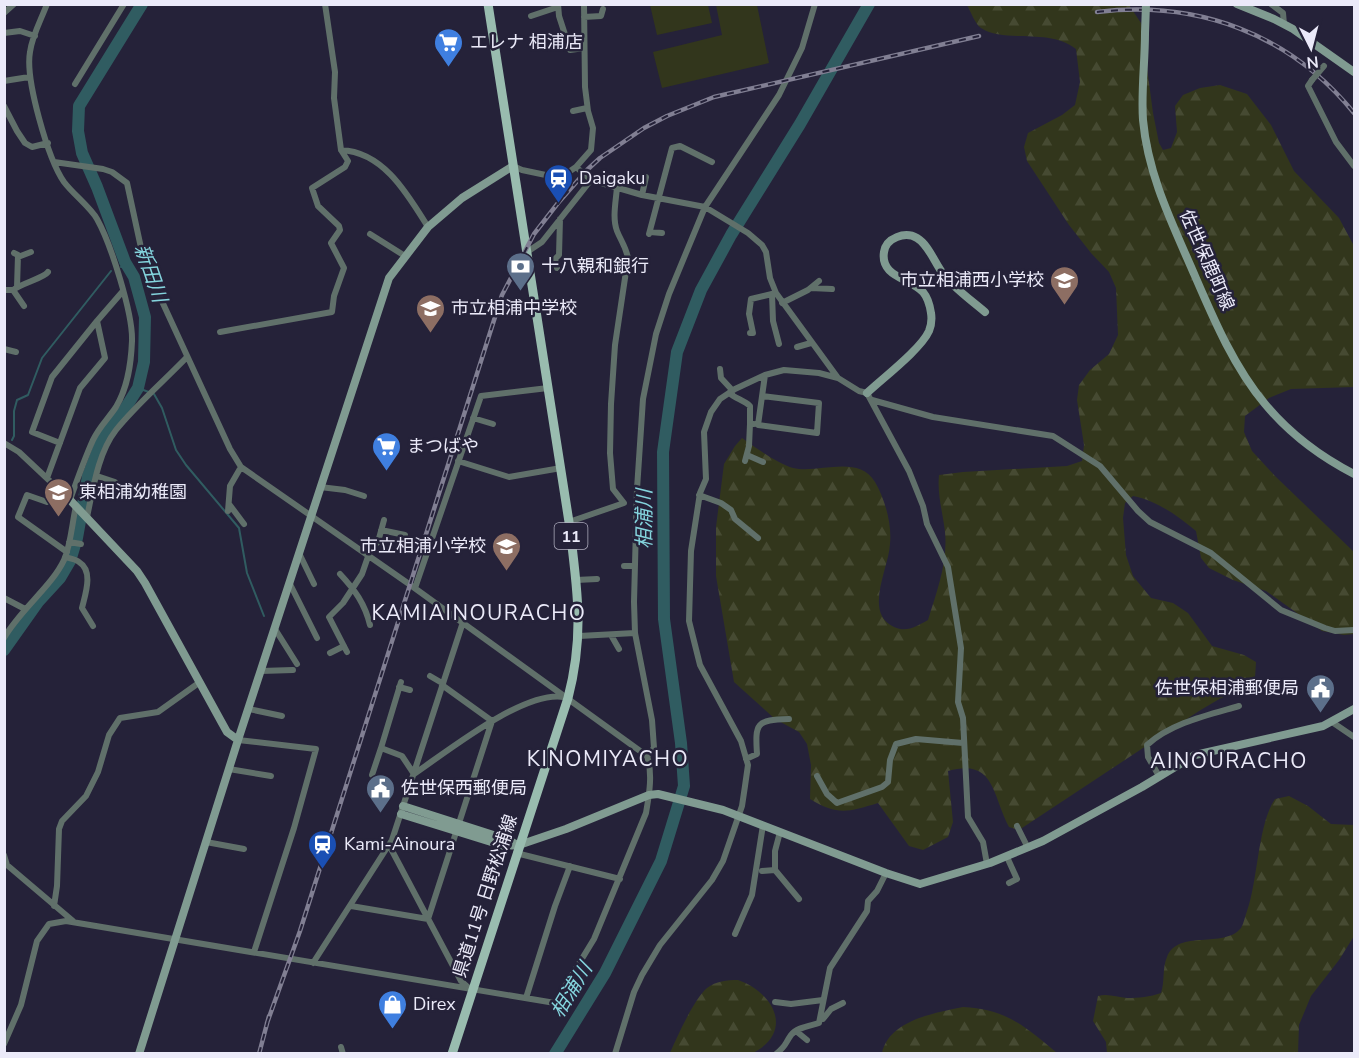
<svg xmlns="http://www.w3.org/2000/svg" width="1359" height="1058" viewBox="0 0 1359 1058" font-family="'Nunito Sans','Noto Sans JP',sans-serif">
	<defs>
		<pattern id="forest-firs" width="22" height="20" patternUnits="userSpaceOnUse" patternTransform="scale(1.5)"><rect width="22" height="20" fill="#32361c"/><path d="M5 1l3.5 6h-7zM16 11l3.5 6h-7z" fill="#464a32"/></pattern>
	</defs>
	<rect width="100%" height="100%" fill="#252239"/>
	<path fill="url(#forest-firs)" d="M967,5H1129L1141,23L1153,113L1159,143L1163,150L1171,148L1177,132L1175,106L1183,95L1200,88L1220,85L1247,94L1271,125L1294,171L1339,218L1354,246V387L1291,389L1269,398L1245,416L1244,432L1252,451L1275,476L1354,552V634L1344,635L1322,631L1266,591L1233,580L1209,568L1201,558L1196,531C1177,515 1157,501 1133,496L1125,503L1123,518L1126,555L1133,576L1151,598L1173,603L1188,613L1212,646L1244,655L1256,662L1255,678L1248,690L1221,698L1199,711L1019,830L1009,827C992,795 995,758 948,771L953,822L948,837L923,850L909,846L878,803C848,812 838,816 810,799L811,765L807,744L799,732L775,719L734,682L716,576V527L724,464L735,446L742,438C754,447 779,464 793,468C819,474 858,454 875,482C885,499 892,524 890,544C889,568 863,613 894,627C907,633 917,626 928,620C937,591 948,562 945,532C943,513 937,495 939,475L963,472L1067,466L1082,461L1084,445L1077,400L1079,385L1090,370L1109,354L1118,335L1116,288L1109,272L1091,253L1069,225L1027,161L1024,147L1028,133L1062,115L1075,105L1080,82L1076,49C1049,27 1005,44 981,28C975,24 971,12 967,5Z
		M1289,796L1308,806L1331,824L1354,825V936L1339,960L1311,996L1299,1025L1298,1053H1107L1106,1042L1093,1021L1098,996C1107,993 1117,997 1127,998C1139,998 1150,997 1161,993C1165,982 1162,968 1167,957C1178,929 1224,949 1241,928C1244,923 1245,916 1247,911C1258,880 1258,823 1275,799Z
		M738,980C773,992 795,1031 753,1053C746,1056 682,1054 670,1053C677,1037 694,999 707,988C716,981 727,980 738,980Z
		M963,1007C1007,1009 1025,1027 1057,1053H882C889,1020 935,1013 963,1007Z"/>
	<path fill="#32361c" d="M650,5H708L712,23L657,35Z
		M716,5H757L769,63L662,88L653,52L722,35Z"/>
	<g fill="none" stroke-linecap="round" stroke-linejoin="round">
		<path stroke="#305c61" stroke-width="2" d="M121,267L127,265
			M138,388L154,394L162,408L176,450L186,465L239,528L247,573L264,616
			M12,440L14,436V411L17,400L28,395L42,358L111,271"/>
		<path stroke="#305c61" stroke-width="12" d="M4,650L38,602L60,578L70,561L77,538L88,476L105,432L123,412L138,388L144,362L145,317L134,277L125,262L97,187L82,153L78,131L79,106L142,4
			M555,1054L605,973L661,861L684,786L681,743L664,619L663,452L677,352L701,290L731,235L800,124L869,4"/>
		<path stroke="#60706a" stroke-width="6" d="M558,4L559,16L570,50L584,48
			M1271,4L1283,13L1284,24
			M4,13L14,4
			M531,16L558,7
			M584,17L601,16L603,9
			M4,33L20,31L35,36
			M1312,80L1308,86L1336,142L1354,166
			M4,81L29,77
			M75,84L124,4
			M4,106L17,131L25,143L32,147L48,143
			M573,111L587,108
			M341,150C384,152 408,195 428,227
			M513,166L522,170L560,178L576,167L591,180L642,195L705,207L748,233L762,245L766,252L770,278L776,293L838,378
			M576,167L591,150L593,128L588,111L585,87L584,4
			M642,195L646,177
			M650,232L662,233
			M370,234L405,256
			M649,234L672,148L680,146L712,162
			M527,252L542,242L591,180
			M14,253L18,255L17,287
			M18,257L31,252
			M557,268L555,259L559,255L560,219
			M811,288L832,289
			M4,290H13L24,306
			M13,290C22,283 44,278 48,272
			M772,294L773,321L779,344
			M782,303L808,290L819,281
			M220,332L332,312L334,296L344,268L331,243L340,230L339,226L318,206L312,188L345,167L348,161L341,150L334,98L335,72L325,4
			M750,333H753L749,314L751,299L776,293
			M797,347L811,343
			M4,349L16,352
			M720,369L721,378L733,391
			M729,393C736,399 744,400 750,406V424
			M762,396L819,403L817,433L758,425L765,375
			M872,400L933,417L1053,436L1100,466L1138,511L1150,522L1211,553L1281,610L1325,628L1335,631L1354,630
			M473,418L493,424
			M4,443L19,452L70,500C77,480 84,460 93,440C99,427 108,419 116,407C128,387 131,364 132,341C133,314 111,244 97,219C91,208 73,194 64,182C48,159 25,79 30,52C32,36 41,20 47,4
			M60,443L32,432L52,377L97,321
			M747,455L763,462
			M458,461L509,477L561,468
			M745,461L749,446L750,424H754
			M97,476L115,482
			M47,478L80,388L105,358L97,321L123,291
			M320,487L345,490L364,496
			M59,489L47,502L27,495L18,517L67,552
			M699,495L721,503L731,510L735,519L758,538
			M229,504L244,524
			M228,511L230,486L241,467
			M87,517C93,489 98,453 116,430C136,405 165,380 187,357
			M569,522L624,503L613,489L610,453L611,404L615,345L628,258C626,247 621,241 617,231C612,218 616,201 617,187
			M381,530L405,535
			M69,542L81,544
			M299,553L314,584
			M65,557C69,558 76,559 79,562C94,571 85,595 82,608L93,626
			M624,566H635
			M340,574C355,590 365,604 370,625
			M576,580L597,579
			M290,584L317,638
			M415,588L481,396L548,388
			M4,598L25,609
			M275,629L297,664
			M611,635L619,649
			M579,636L635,633
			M4,638C20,610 52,586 64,560C71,544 72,523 76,506
			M347,652L329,617L343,603L362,574L371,548L378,542L384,520
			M330,653L344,646
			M261,671L293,670
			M430,676L442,683
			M442,685L492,721
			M399,687L410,690
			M249,709L282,716
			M1332,722L1354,737
			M238,740L316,749L294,828L254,952
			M381,748L401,682
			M647,756L654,748L652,720L635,633L634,602L637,489L643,399L656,334L669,294L705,207L779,95L802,48L815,4
			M746,759L757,754C755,723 756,720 789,719
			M229,769L271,776
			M414,774C448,751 524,690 564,697
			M372,775L381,748L402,756L414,774
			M817,776L827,794L837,803L882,787L888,782L890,760L896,744L916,739L963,743
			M1159,776L1148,757L1147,745C1171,723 1208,715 1239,706
			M1017,826L1028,848
			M780,832L775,851V870L799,899
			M206,842L244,849
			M389,845L461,981L471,990
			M516,853L620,879
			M4,855L7,865L73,921
			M1007,857L1017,879L1009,883
			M762,871L775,870
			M54,906L57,886L59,829L62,821L86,796L98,772L109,735L120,718L158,712L200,682
			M351,906L428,919
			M428,919L492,721
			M735,934L752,895L763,825
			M313,963L392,840L463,622
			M526,998L555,906L570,866
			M775,1002L791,1004L823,1000
			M821,1018L823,1019L831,1009L843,1003
			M796,1031L807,1040
			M4,1044L21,1005L37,941L49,924L66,921L555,1003L594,939L646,813C649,795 653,774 647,756L409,584L241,467L230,449L154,284L143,257L127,183L112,172L103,169L54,162
			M341,1047L343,1054
			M615,1054L634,992L642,975L660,945L712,880L723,861L742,806L745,786L748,765L741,741L700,665L689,621L691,551L700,493L706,479L704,432L711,412L720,399L735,389L765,375L784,370L819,373L838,378L859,391L867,393L909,471L923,506L927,524L948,567L961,648L958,702L963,718L968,817L983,842L987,864
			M776,1054C787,1045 784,1045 791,1035C797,1027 810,1026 819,1023L830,968L867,911L868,901L877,891L886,873"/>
		<path stroke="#809b91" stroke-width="8" d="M1237,4L1274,19L1293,29L1354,72
			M1145,33C1145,62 1141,92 1143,120C1148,176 1173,225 1195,276C1214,320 1234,367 1265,404C1289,433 1321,457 1354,474
			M867,393C883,378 921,349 929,331C931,326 932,319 931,313C930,306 928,298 923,292C910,278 880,277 884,252C886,238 905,231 917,238C929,245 935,264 944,275C955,289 971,300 985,312
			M70,500L137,571L145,583L222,723L227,732L238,740
			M403,806L506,839L518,845
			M401,814L504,846L519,845L566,829L649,795L658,794L723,810L886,873L920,884L990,863L1043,841L1142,787L1195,755L1323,726L1354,709
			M139,1054L238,740L389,278L428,227L462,198L513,166"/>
		<path stroke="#99bcaf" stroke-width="9" d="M452,1054L568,698C585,633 577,587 569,522L488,4"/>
		<defs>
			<path id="rail" d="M1097,12C1198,0 1290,34 1354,113
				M267,1023L300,931L502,295L534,234L558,203L587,170L600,158L644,128L667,116L714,97L979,36
				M259,1054L269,1016"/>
		</defs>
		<use href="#rail" stroke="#817f93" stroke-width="4.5"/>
		<use href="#rail" stroke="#252239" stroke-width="2" stroke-dasharray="7" stroke-linecap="butt"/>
		<path stroke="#60706a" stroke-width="6" d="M1312,80L1324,66"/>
		<path stroke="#809b91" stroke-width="8" d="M1145,33L1146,4"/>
	</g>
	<defs>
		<symbol id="supermarket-pin" viewBox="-11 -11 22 30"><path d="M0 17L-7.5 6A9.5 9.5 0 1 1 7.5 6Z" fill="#3f7fe0" stroke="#252239"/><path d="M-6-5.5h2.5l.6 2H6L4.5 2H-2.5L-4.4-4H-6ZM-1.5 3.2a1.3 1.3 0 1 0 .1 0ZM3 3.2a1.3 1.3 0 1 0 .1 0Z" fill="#fff"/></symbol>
		<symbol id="station-pin" viewBox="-11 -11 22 30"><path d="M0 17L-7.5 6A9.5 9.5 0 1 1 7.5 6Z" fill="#1a4fb4" stroke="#252239"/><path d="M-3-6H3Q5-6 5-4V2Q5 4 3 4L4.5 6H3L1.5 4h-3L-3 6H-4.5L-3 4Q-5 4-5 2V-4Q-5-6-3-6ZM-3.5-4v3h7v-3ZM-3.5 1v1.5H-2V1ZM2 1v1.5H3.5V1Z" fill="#fff"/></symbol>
		<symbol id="bank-pin" viewBox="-11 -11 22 30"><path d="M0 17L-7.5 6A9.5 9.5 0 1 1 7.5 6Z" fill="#5c6f8a" stroke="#252239"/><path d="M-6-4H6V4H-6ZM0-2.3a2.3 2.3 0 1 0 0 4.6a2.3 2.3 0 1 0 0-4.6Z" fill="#fff"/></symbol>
		<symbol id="school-pin" viewBox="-11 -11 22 30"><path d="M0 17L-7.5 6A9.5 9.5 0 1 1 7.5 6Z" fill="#8d6e63" stroke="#252239"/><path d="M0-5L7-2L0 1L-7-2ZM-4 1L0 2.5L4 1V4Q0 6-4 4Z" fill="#fff"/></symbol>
		<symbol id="civic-pin" viewBox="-11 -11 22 30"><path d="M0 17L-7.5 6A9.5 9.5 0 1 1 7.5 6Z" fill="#5c6f8a" stroke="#252239"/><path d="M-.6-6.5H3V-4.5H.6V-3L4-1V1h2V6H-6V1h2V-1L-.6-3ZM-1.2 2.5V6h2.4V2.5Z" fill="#fff"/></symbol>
		<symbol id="shop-pin" viewBox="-11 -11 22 30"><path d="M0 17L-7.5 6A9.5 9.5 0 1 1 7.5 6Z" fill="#3f7fe0" stroke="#252239"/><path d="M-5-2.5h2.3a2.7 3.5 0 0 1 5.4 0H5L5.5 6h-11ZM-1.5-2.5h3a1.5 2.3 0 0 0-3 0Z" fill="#fff"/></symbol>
	</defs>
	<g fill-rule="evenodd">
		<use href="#supermarket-pin" x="432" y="26" width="33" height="45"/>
		<use href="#station-pin" x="542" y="162" width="33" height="45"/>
		<use href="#bank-pin" x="504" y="250" width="33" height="45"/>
		<use href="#school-pin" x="1048" y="264" width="33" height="45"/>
		<use href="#school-pin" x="414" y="292" width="33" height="45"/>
		<use href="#supermarket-pin" x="370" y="430" width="33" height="45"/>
		<use href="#school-pin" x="42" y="476" width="33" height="45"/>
		<use href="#school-pin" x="490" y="530" width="33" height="45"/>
		<use href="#civic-pin" x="1304" y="672" width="33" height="45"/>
		<use href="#civic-pin" x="364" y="772" width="33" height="45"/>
		<use href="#station-pin" x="306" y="828" width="33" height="45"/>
		<use href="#shop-pin" x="376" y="988" width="33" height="45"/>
	</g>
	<g text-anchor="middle" stroke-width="5" stroke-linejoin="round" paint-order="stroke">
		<rect fill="#252239" stroke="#b0aebf" stroke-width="1.5" x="554.5" y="523" width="33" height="26" rx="4.5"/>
		<g font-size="16" font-weight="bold" fill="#ebeaf9">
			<text x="571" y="542">11</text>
		</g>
		<g font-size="18" fill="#ebeaf9" stroke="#252239" text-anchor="start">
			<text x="470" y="48">エレナ 相浦店</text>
			<text x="579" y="184">Daigaku</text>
			<text x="541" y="272">十八親和銀行</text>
			<text x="1044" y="286" text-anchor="end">市立相浦西小学校</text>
			<text x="451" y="314">市立相浦中学校</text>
			<text x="407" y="452">まつばや</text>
			<text x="79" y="498">東相浦幼稚園</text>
			<text x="486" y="552" text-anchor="end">市立相浦小学校</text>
			<text x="1299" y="694" text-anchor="end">佐世保相浦郵便局</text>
			<text x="401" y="794">佐世保西郵便局</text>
			<text x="344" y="850">Kami-Ainoura</text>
			<text x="413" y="1010">Direx</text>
		</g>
		<g font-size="18" fill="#ebeaf9" stroke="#252239">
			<text transform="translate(1207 260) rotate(66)" y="6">佐世保鹿町線</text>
			<text transform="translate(485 896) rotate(-72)" y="6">県道11号 日野松浦線</text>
		</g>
		<g font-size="20" font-style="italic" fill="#84d4dd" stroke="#252239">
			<text transform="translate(151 273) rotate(71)" y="7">新田川</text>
			<text transform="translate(644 519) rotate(-90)" y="7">相浦川</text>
			<text transform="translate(571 990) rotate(-59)" y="7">相浦川</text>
		</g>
		<g font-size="21" letter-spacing="1.5" fill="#ebeaf9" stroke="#252239">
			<text x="479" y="620">KAMIAINOURACHO</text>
			<text x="608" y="766">KINOMIYACHO</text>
			<text x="1229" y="768">AINOURACHO</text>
		</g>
	</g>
	<rect width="1359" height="1058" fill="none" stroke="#ebeaf9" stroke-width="12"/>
	<g transform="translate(1311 48) rotate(174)" stroke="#252239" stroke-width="4.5" paint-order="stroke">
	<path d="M0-4.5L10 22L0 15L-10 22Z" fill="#ebeaf9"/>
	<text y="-9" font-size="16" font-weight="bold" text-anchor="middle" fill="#ebeaf9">N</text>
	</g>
</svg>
